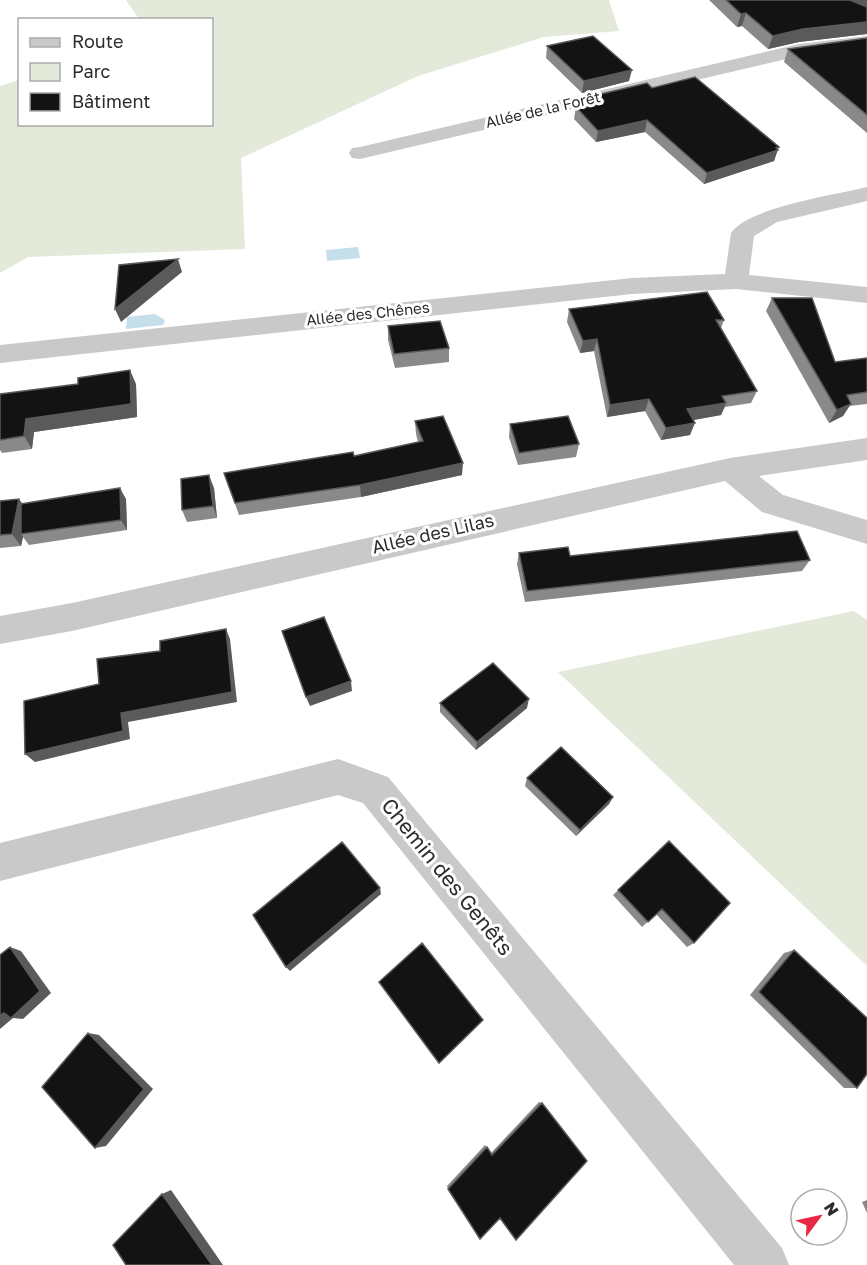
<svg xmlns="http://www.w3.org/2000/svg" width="867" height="1265" viewBox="0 0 867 1265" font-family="'Golos Text',sans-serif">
	<rect width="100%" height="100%" fill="#fff"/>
	<path fill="#e4ead9" d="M126,0H609L619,31L544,37L418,76L241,158L245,249L28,257L0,273V86L19,80L20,124H212V20L139,19Z
		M854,611L867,620V966L558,672Z"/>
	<path fill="#c4dfeb" d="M358,247L360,258L327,261L326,250Z
		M155,314L165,320L163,325L126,329L127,317Z"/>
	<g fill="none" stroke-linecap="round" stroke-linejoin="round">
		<path fill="#c9c9c9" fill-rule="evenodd" d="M867,36V48L799,56L360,159L352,158L349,153L352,148L360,147L799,44Z
			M867,187V201L777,222L754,236L749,275L867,287V303L736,289L632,294L0,363V345L632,278L725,274L731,233C749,207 835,195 867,187Z
			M867,438V460L759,476L783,495L867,520V544L762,512L725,481L72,631L0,644V616L72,603L730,458Z
			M338,759L388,777L782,1248L789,1265H734L363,803L338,795L0,881V843Z"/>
	</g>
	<path fill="#898989" d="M709,0H867V34L799,42L768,49L742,26L737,27Z
		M867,38V133L784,62L788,49Z
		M547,46L629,81L582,93L546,58Z
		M652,88L775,159L774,161L704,184L645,132L596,142L574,119L576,107L596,103L597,95Z
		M772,298L835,362L867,358V404L849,406L843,416L829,423L766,311Z
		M569,309L724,320L721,328L757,391L751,403L725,407L721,415L693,420L690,435L661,440L645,411L607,417L594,351L580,353L567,322Z
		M388,326L449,348V362L395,368L388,340Z
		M136,384L137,417L34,432L32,449L2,453L0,450V394Z
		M415,421L462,475L361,497L239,515L224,473L354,456L418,442L416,434Z
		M510,424L579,444L576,457L518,465L509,437Z
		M214,488L217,518L187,522L182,510Z
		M126,499L127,530L29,545L23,537L21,546L0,548V501L23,504Z
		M519,553L570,556L810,560L802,571L525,602L517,564Z
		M440,703L527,708L476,750L440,712Z
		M527,778L613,797L609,804L576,836L525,786Z
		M669,841L694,943L687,947L656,914L642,927L613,895Z
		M794,950L857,1088H844L750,995L784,953Z
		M539,1102L542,1103L500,1218L448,1189L447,1186L485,1145L491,1153Z
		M867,1200V1213L862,1202Z"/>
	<path fill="#5a5a5a" d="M843,0H867V7Z
		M746,13L742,26L737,27L741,14Z
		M867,22V34L799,42L768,49L773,36L803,29Z
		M632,70L629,81L582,93L584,81Z
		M647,120L645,132L596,142L598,131Z
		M779,147L774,161L704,184L707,173Z
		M178,259L182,272L121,322L115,309Z
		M597,339L594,351L580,353L583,341Z
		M130,370L136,384L137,417L34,432L32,449L24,436L26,419Z
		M649,399L645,411L607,417L610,405Z
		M726,403L721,415L683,422L687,409Z
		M851,404L843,416L829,423L837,410Z
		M695,423L690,435L661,440L666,428Z
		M463,463L462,475L361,497L360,485Z
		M209,475L214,488L217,518L213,506Z
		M120,488L126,499L127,530L121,520Z
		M19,499L28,511L21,534L23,537L21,546L12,534Z
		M226,629L230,639L237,702L128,722L130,739L35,762L25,754L121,713Z
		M351,681L352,691L310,706L306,697Z
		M529,699L527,708L476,750L477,742Z
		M613,797L609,804L576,836L580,830Z
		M380,888L381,894L290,971L286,967Z
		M10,947L21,951L51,993L23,1019L13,1018L0,1029V1016Z
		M88,1033L99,1035L153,1089L106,1146L95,1148Z
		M171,1190L223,1265H212L162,1194Z"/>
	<path fill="#131313" stroke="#5a5a5a" stroke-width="1.5" d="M726,0H850L867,7V22L803,29L773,36L746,13L741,14Z
		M593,36L632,70L584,81L547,46Z
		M867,38V115L788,49Z
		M695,77L779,147L776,148L778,150L707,173L647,120L598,131L576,107L604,101L597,95L647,83L652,88Z
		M178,259L115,309L119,265Z
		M707,292L724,320H716L757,391L722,396L726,403L687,409L695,423L666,428L649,399L610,405L597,339L583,341L569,309Z
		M772,298H812L835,362L867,358V392L847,395L851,404L837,410Z
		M440,321L449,348L394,354L388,326Z
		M130,370L131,404L26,419L24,436L0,440V394L78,384V378Z
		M443,416L463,463L360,485L235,503L224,473L353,452L354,456L423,441L415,421Z
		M568,416L579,444L519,453L510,424Z
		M209,475L213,506L182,510L181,479Z
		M120,488L121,520L21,534V504Z
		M19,499L12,534L0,535V501Z
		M797,531L810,560L527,591L519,553L568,547L570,556Z
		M324,617L351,681L306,697L282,631Z
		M226,629L232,692L121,713L123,731L25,754L24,701L99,684L97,659L160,651V641Z
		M493,663L529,699L477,742L440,703Z
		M561,747L613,797L580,830L527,778Z
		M669,841L730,903L694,943L662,909L648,922L618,890Z
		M342,842L380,888L286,967L253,915Z
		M422,943L483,1020L439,1063L379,982Z
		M10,947L40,991L11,1018L4,1013L0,1016V955Z
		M794,950L867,1018V1074L857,1088L759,992Z
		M88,1033L144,1089L95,1148L42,1087Z
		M542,1103L587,1161L516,1240L500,1218L480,1239L448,1189L487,1147L492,1155Z
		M162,1194L212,1265H126L113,1245Z"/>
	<g text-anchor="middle" stroke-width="6" stroke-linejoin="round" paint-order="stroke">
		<g font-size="15" fill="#2c2c2c" stroke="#fff">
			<text transform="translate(543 110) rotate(-13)" y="5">Allée de la Forêt</text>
			<text transform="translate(368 314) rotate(-6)" y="5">Allée des Chênes</text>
		</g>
		<g font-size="18" fill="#2c2c2c" stroke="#fff">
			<text transform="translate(433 534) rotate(-13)" y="6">Allée des Lilas</text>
		</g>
		<g font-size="21" fill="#2c2c2c" stroke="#fff">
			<text transform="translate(447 877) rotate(51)" y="7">Chemin des Genêts</text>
		</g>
	</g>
	<rect x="18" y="18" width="195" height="108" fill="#ffffff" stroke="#ababab" stroke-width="1.5"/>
	<rect x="30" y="38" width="30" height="9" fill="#c9c9c9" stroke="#ababab" stroke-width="1.5"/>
	<text x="72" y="48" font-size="18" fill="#2c2c2c">Route</text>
	<rect x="30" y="63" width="30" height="18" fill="#e4ead9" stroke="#ababab" stroke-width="1.5"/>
	<text x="72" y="78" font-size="18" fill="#2c2c2c">Parc</text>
	<rect x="30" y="93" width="30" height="18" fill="#131313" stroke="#ababab" stroke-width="1.5"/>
	<text x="72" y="108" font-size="18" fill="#2c2c2c">Bâtiment</text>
	<g transform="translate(819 1217) rotate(57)"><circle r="28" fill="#ffffff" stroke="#ababab" stroke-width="1.5"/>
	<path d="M0-4.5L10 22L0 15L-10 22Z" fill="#e92846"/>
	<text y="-9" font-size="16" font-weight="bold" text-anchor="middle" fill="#2c2c2c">N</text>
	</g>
</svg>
